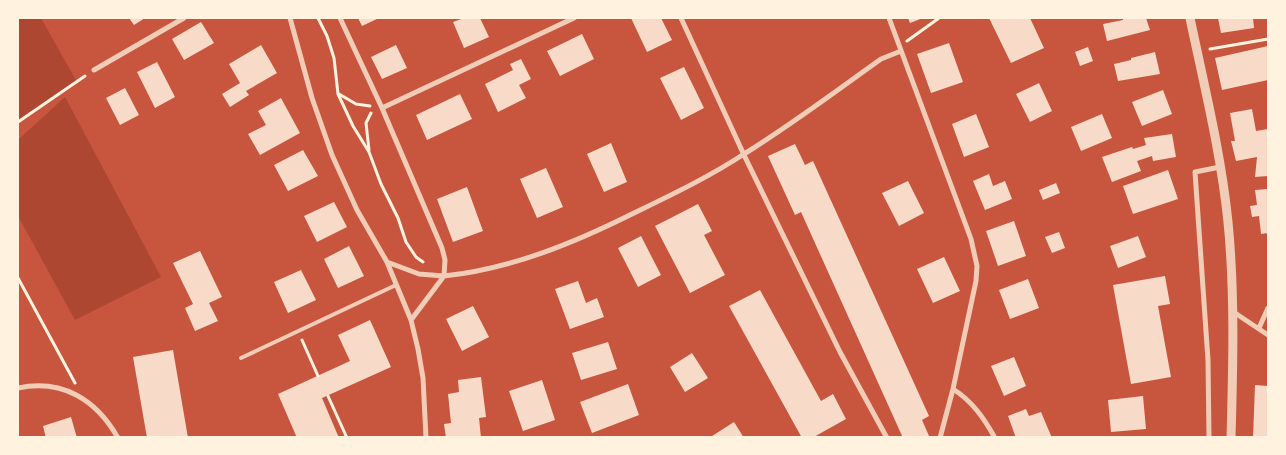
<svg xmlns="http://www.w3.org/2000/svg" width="1286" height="455" viewBox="0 0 1286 455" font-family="'IBM Plex Serif',serif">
	<rect width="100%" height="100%" fill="#c8553d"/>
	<path fill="#ae4732" d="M18,18H41L77,82L18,122Z
		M65,97L161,277L75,320L18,216V140Z"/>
	<path fill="#f7dbc8" d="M129,18H145L134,25Z
		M358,18H379L362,26Z
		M464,18H480L489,37L464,48L453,22Z
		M631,18H661L672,40L647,52Z
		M908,18H923L910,23Z
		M989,18H1030L1044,48L1011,63Z
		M1123,18H1146L1150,30L1107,41L1103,24L1123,20Z
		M1218,18H1253L1254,28L1221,33Z
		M201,22L214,43L184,60L172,39Z
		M582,34L594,59L560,76L547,51Z
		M949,43L963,82L931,93L917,54Z
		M261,45L277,73L246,91L249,95L230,107L222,94L240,83L229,64Z
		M396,45L407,68L382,79L371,57Z
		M1268,46V80L1222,90L1215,58Z
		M1088,47L1093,61L1080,66L1075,52Z
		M1155,52L1160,74L1118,81L1114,64L1131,60V58Z
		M521,59L531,79L519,85L526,98L498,112L485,84L513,70L510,64Z
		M157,62L175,97L155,108L137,72Z
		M684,67L704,108L681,120L660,78Z
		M1039,83L1052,111L1030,122L1016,94Z
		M125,88L139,115L120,125L106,98Z
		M1163,90L1172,114L1142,126L1132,102Z
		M460,94L472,119L427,140L416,115Z
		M281,98L300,133L260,155L248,134L266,125L258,111Z
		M1252,109L1256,131L1268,129V176L1255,177L1257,157L1236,161L1231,141H1235L1230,113Z
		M976,114L989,147L964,157L952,124Z
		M1102,114L1112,138L1081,151L1071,127Z
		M1172,134L1176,157L1153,161L1152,156L1137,161L1141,171L1112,182L1102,157L1132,147L1133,149L1146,145L1144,138Z
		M611,143L627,182L604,192L587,154Z
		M795,144L805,165L813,161L929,416L922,420L929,436L924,438H903L801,212L795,215L768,156Z
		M303,150L318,176L288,191L274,165Z
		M546,168L563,207L537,218L520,179Z
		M1168,170L1178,199L1133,214L1123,186Z
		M989,174L993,186L1005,181L1012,199L985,210L973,181Z
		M908,181L924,213L899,226L882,193Z
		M1056,183L1060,193L1043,200L1039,190Z
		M467,187L483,231L453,242L437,199Z
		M1268,189V233L1261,234L1259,216L1252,217L1250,206L1257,205L1255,190Z
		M334,202L347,227L317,242L304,216Z
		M698,204L712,231L704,235L725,275L690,293L655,226Z
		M1014,221L1026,256L998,266L986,231Z
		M1059,232L1065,248L1052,253L1045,237Z
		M641,236L661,275L638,287L618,248Z
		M1138,236L1146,257L1118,268L1110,246Z
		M349,246L364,276L338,288L324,259Z
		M200,251L222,297L209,303L218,321L195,331L185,308L193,304L173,263Z
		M944,257L960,291L933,303L917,269Z
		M301,270L316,300L288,313L274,282Z
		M1165,276L1170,304L1158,306L1171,377L1131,384L1113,285Z
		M1028,279L1039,308L1010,319L999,290Z
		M578,281L586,303L597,298L604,317L570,329L555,289Z
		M760,290L821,401L833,394L846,419L812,438H802L729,306Z
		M473,306L489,337L462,351L446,319Z
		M370,320L391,367L322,398L339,438H297L278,394L350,361L338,335Z
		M608,342L617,369L581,380L572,353Z
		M173,350L188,438H147L133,357Z
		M692,353L708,378L685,392L670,367Z
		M1014,357L1026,386L1004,396L991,366Z
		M481,377L486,417L479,418L481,438H446L444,424L451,423L448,394L459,392L458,380Z
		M542,380L555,420L523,431L509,391Z
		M628,384L639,415L592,433L580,402Z
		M1255,385L1268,386V438H1253Z
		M1143,396L1146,429L1111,432L1108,400Z
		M1026,409L1029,416L1041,412L1052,438H1016L1008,416Z
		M71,417L77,438H46L43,426Z
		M734,422L744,438H709Z"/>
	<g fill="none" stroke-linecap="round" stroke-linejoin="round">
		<path stroke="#fff3e0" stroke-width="3" d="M318,18L327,36L334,58L338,94L353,126L369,152L381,184L398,218L406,242L416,257L423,262
			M907,41L939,18
			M1210,49L1268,39
			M339,94L356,104L370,106
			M18,122L85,76
			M369,150L366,123L371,113
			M18,278L75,383
			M302,340L318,376
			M328,396L347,438"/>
		<path stroke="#f1ccb7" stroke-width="4" d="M241,358L396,285"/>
		<path stroke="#f1ccb7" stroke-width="5" d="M290,18L312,98L332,155L357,210L387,262L411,320L418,349L423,378L426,438
			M340,18L382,108L442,248L445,260L444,276L419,274L387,262
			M681,18L744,155L840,352L887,438
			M889,18L971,239L977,266L976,281L953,389C972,401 984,418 995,438
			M94,70L184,18
			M382,108L574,18
			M1232,311L1268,335
			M411,320L444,276C511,269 574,243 634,213C671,195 709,177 744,154C791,125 836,91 881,59L901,51
			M1259,328L1268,308
			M18,388C62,379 96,399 118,438
			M940,438L953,389
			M1209,438L1208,360L1195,172L1220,167"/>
		<path stroke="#f1ccb7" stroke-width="9" d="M1190,18C1204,85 1221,153 1228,222C1235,293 1233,366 1231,438"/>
	</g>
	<rect width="1286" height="455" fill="none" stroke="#fff3e0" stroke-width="38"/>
</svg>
